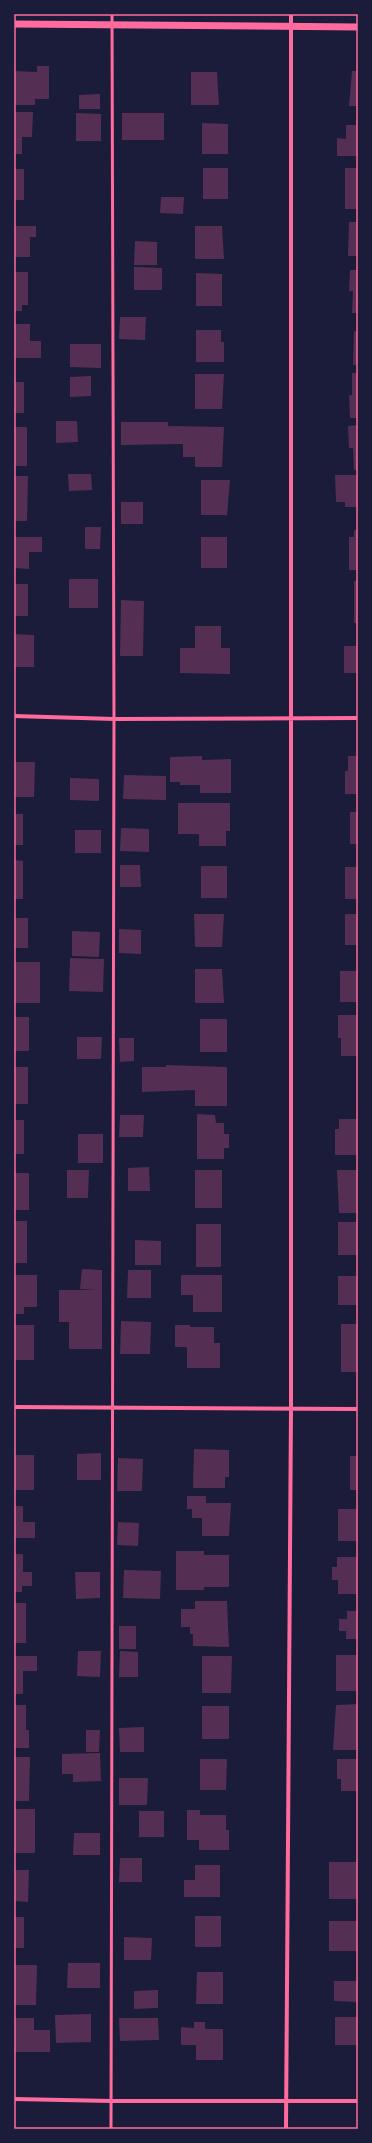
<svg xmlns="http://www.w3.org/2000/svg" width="372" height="2143" viewBox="0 0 372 2143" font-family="'Roboto Serif',serif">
	<rect width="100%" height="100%" fill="#1b1b3a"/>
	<path fill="#542f53" d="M37,66H49V99H35V105H14V71L37,72Z
		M352,71H358V106H349Z
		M191,72H217L219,105H191Z
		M100,94V109H79V95Z
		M14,112H33L32,137H22V154H14Z
		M76,113L101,114V141H76Z
		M122,113H164V140H122Z
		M356,120H358V156H337V138L346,139V125H356Z
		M202,123L228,124V154H202Z
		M203,168H228V199H203Z
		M345,168H358V209H345Z
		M14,169H24V200H14Z
		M161,197H184L183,214L160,213Z
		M349,222H358V256H348Z
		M14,226H36V237H30V257H14Z
		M195,226H222L224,259H195Z
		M135,241L157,242V265H134Z
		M134,267L162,268V290H134Z
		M350,270H358V313H352L353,291H349Z
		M14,272H28V305H22V311H14Z
		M196,273L222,274V306H196Z
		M120,317H146L145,340L119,339Z
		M14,324H30V341H41V358H14Z
		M196,330H221V342H224V362H196Z
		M354,331L358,332V365H353Z
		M70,344H101V368L70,367Z
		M352,373H358V418H350L349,395H352Z
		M195,374H224L222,409H195Z
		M91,376V396L70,397V377Z
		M14,382H24V413H14Z
		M56,421H77L78,442L56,443Z
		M121,422H168V426L224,427L222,467H195V457H183V444L121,445Z
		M358,425V470H354L353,448H349L348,426Z
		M14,427H27V466H14Z
		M68,474H91L92,490L69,491Z
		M335,475H358V507H345V502H336Z
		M14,476H28L27,521H14Z
		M201,480H230L227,515H201Z
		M121,502H143V524H121Z
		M85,527H101L100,549H85Z
		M354,530H358V570H349V537H354Z
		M14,537H42V552H29V569L14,568Z
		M201,537H227V568H201Z
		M69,579H98V608H69Z
		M354,581H358V623H354Z
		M14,584H28V616H14Z
		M121,600L144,601L143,656H120Z
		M195,626H221V648H230V674L180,673V648H195Z
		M14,634L34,635V667H14Z
		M344,646H358V673H344Z
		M202,756V760L231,759V793H200V785H180V782H170V757Z
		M348,756H358V794H345V771H348Z
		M14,762H35L34,797H14Z
		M124,775L166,776V800L123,799Z
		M70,778L99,779V801L70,800Z
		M178,803H230V831H226V846H199V834H178Z
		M350,812H358V844H350Z
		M14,814H23V845H14Z
		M121,828L149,829V852L120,851Z
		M75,830H101V853H75Z
		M14,860L23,861V899H14Z
		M120,865H140L141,887H120Z
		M201,866H227V898H201Z
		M345,867H358V899H345Z
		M194,914H224L222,947H195Z
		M345,914H358V945H345Z
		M14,918H28V948H14Z
		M119,929L141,930V954L119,953Z
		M72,931L100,932L99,957L72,956Z
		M70,958L104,959L103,992L69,991Z
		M14,962H40V1003H14Z
		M195,969H222L224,1003H195Z
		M340,971H358V1002H340Z
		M338,1015H358V1056H341V1038H338Z
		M14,1017H29V1051H14Z
		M200,1019H227V1052H200Z
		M77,1037H102L101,1059H77Z
		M119,1038H134V1061L120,1062Z
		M166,1065L227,1067V1106H195V1090L142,1092V1067H166Z
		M14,1067H28V1104H14Z
		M197,1114L215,1115L216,1123H224V1134H229V1148H224V1159H197Z
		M120,1115H144L143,1137H119Z
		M339,1119H358V1155H335V1129H339Z
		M14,1120H24V1154H14Z
		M78,1134H103V1163H78Z
		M149,1167L150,1191H128V1168Z
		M67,1170H89L88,1198H67Z
		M195,1170H222V1208H195Z
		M337,1170H358V1213H339Z
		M14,1173H29V1210H14Z
		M14,1221H27V1263H14Z
		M338,1222H358V1255H338Z
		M196,1224H221V1267H196Z
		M135,1240L161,1241V1265H135Z
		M82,1269L102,1270V1349H69V1322H59V1290H96L80,1289Z
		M128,1270H151V1298H127Z
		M14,1275H37V1307H24V1314H14Z
		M181,1275H222V1312H193V1295H181Z
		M338,1276H358V1305H338Z
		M121,1321L151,1322L150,1354H120Z
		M341,1324H358V1372H341Z
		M14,1325H34V1360H14Z
		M175,1325H190V1327H214V1343H220V1368H187V1347H175Z
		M194,1449L229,1450V1477H225V1488H193Z
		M101,1453V1480H77V1454Z
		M14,1455H34V1490H14Z
		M350,1456H358V1490H350Z
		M118,1458L143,1459L142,1491H117Z
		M187,1496H206V1503H231L229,1536H202V1518H192V1509H187Z
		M14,1506H23V1522H35V1538H14Z
		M338,1509H358V1541H338Z
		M118,1522L139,1523L138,1546L117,1545Z
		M176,1551H204V1555H229V1587H204V1590H176Z
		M14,1554H23V1572H32V1586H22V1592H14Z
		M337,1557H358V1594H338V1580H332V1567H337Z
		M124,1570L161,1571L160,1599L123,1598Z
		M75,1572H100V1598L76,1599Z
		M195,1601H227L229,1647L193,1646V1634H190V1627H181V1609H195Z
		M14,1603H26V1643H14Z
		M347,1611H358V1639H346V1631H339V1619H347Z
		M119,1626H136V1649H119Z
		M78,1651H101L100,1677L77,1676Z
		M120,1651L138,1652V1677H119Z
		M336,1655H358V1691H336Z
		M14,1656H37V1671H23V1694H14Z
		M202,1656H232L231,1693H202Z
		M358,1704V1750H333L336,1705Z
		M14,1705H26V1730H29V1748H14Z
		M202,1706H229V1739H202Z
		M144,1727V1752H120L119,1728Z
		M86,1730H100L99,1752H86Z
		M100,1753L101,1781L73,1782V1774H62V1754Z
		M14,1757H30L29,1801H14Z
		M200,1759H227L226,1790H200Z
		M337,1759H358V1791H341V1779H337Z
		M119,1778H148L147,1805H119Z
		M14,1809H35V1853H14Z
		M187,1810H200V1815H226V1830H229V1850H199V1840H187Z
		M139,1811H164V1837H139Z
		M74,1833H100V1855H73Z
		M120,1858H142V1882H119Z
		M329,1862H358V1899H329Z
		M195,1865H220V1897H184V1880H195Z
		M14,1870H29L28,1902L14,1901Z
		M195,1916H221V1947H195Z
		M14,1917H24V1948H14Z
		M329,1921H357L358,1951H329Z
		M124,1937L152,1938L151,1960H124Z
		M68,1963H100V1988H67Z
		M14,1965H37L36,2005H14Z
		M197,1972H223V2004H196Z
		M334,1981H358V2002L334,2001Z
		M158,1990V2008L134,2009V1991Z
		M91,2014V2042L56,2043L55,2015Z
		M335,2017H358V2045H335Z
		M14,2018H34V2030H50V2052H14Z
		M119,2018H158L159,2040L120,2041Z
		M194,2022H205V2029H223V2060H196V2045H181V2027L194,2028Z"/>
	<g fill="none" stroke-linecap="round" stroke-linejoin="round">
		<path stroke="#ff6b9d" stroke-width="3" d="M111,2129L114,719L112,14"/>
		<path stroke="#ff6b9d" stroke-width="4" d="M14,716L114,719L358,718
			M14,1407L358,1409
			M14,2099L111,2101H358
			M286,2129L291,1409V14"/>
		<path stroke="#ff6b9d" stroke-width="7" d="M14,24L358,27"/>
	</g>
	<rect width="372" height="2143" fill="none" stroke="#1b1b3a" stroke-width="30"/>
	<rect x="15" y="15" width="342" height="2113" fill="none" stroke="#ff6b9d" stroke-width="1.5"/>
</svg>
